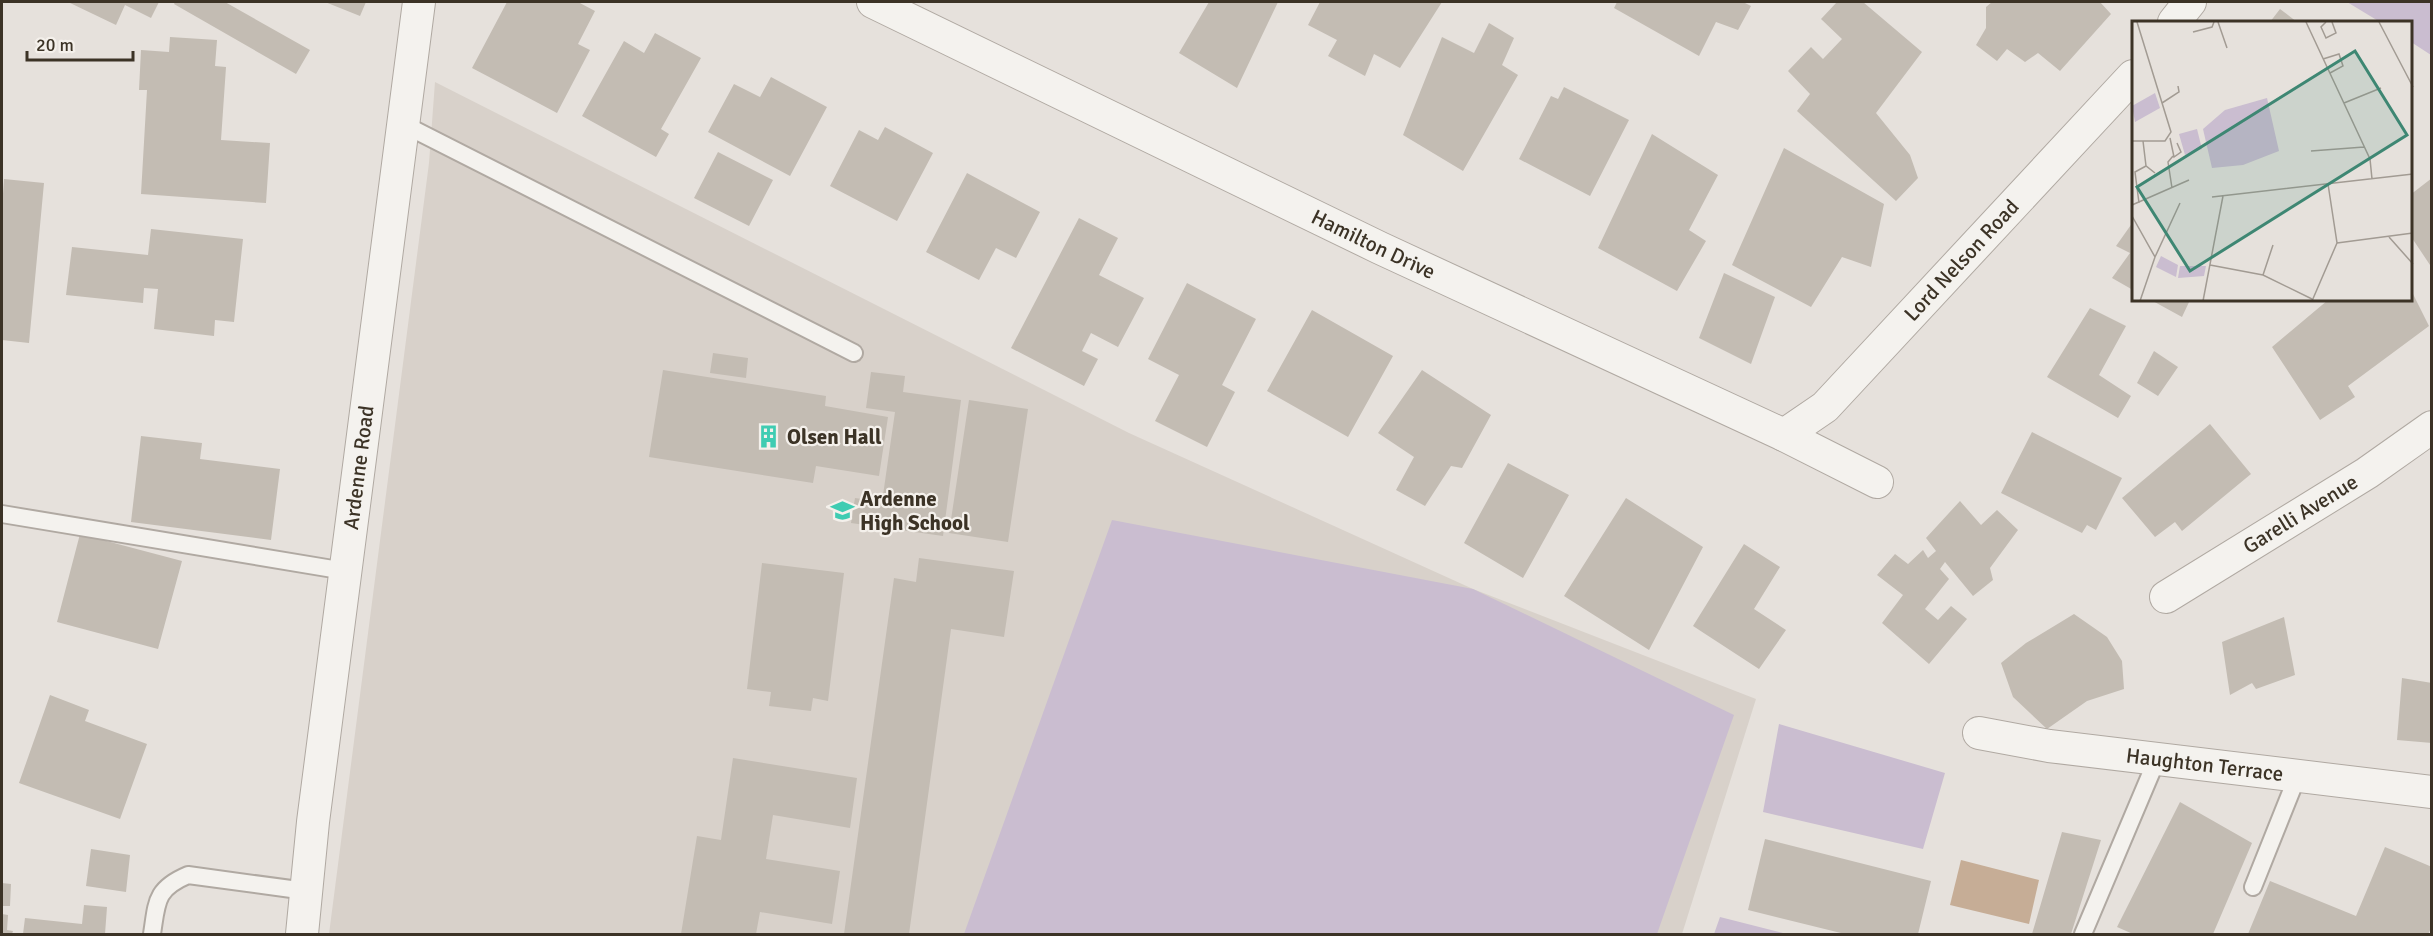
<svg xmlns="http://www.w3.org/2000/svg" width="2433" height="936" viewBox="0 0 2433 936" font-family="Signika,sans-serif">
	<rect width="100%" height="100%" fill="#e6e1dc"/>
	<path fill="#d8d1ca" d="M435,82L1129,433L1473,589L1756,699L1682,934H329L429,163Z"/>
	<path fill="#cabdd0" d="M2347,2H2431V55L2411,42L2410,22H2380Z
		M1112,520L1473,589L1734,715L1657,934H964Z
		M1779,724L1945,773L1923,849L1763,812Z
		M1720,917L1787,934H1714Z"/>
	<path fill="#c6ad96" d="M1961,860L2039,880L2029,924L1950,905Z"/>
	<path fill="#c3bcb3" d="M68,2H159L151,18L125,5L116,25Z
		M175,2H225L310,50L296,74L174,4Z
		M325,2H366L360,16Z
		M507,2H578L595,11L578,44L590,50L557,113L472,68Z
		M1209,2H1278L1237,88L1179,53Z
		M1320,2H1442L1400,68L1374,54L1365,76L1328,56L1337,40L1308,25Z
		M1617,2H1743L1751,6L1738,30L1716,22L1699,56L1614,8Z
		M1837,2H1863L1922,52L1876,113L1910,155L1918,178L1896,201L1797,111L1810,94L1788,71L1811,47L1823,59L1842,39L1821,19Z
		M1992,2H2100L2111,14L2060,71L2038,53L2025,62L2007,49L1997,61L1976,45L1986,28V7Z
		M2280,9L2297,22H2270Z
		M1489,23L1514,38L1502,65L1518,75L1463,171L1403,135L1442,37L1474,53Z
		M655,33L701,58L661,129L669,134L656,157L582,116L624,41L644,53Z
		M170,37L217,40L215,66L226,67L221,140L270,143L266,203L141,194L147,90H139L141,50L169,52Z
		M771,77L827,107L790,176L708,132L734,84L760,97Z
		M1564,87L1629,120L1590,196L1519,159L1551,96L1558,99Z
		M885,127L933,153L897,221L830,186L859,130L878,140Z
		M1652,134L1718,175L1689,230L1706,241L1677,291L1598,248Z
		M1784,148L1884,204L1871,267L1842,257L1811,307L1732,265Z
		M718,152L773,180L749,226L694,198Z
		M967,173L1040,212L1016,258L996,248L979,280L926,252Z
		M2432,178V268L2410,235V195Z
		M4,179L44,183L29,343L2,340V208Z
		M1079,218L1118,238L1099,275L1144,298L1118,347L1091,333L1082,351L1098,359L1084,386L1011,348Z
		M2133,222V290L2112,278L2130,253L2116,246Z
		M151,229L243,239L234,322L215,320L214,336L154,329L158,289L144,288L143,303L66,295L72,247L148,255Z
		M1724,273L1775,297L1751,364L1699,338Z
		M1187,283L1256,319L1222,385L1235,392L1207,447L1155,421L1179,375L1148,359Z
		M2410,288L2429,326L2348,386L2355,397L2320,420L2272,347L2328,300H2410Z
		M2151,300H2190L2182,317Z
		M2090,308L2126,326L2099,375L2131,396L2118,418L2047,377Z
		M1312,310L1393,356L1348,437L1267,391Z
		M2154,351L2178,367L2158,396L2137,383Z
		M713,353L748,358L746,378L710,373Z
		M663,370L826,396L825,406L888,417L879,476L816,466L813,483L649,457Z
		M1422,370L1491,415L1462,468L1451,466L1425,506L1396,490L1414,457L1378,433Z
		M871,372L905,376L903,392L961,400L943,536L851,523L855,498L882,502L895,412L866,408Z
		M969,400L1028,409L1008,542L949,533Z
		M2210,424L2251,474L2182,531L2175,522L2155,537L2122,498Z
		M2032,432L2122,478L2096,530L2087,525L2082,533L2001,493Z
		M141,436L202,443L200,459L280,469L271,540L131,522Z
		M1508,463L1569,495L1523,578L1464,543Z
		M1626,498L1703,547L1649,650L1564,596Z
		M1960,501L1981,525L1997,510L2018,530L1990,568L1993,580L1973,596L1945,562L1940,569L1949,579L1925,609L1938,620L1951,606L1967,619L1929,664L1882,623L1903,595L1877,575L1895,554L1908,564L1923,550L1928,558L1936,551L1926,538Z
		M80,534L182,561L158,649L57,622Z
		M1744,544L1780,567L1754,609L1786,630L1759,669L1693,626Z
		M919,558L1014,571L1004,637L951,629L909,934H844L894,578L916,582Z
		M762,563L844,573L828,701L813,698L811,711L769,706L771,692L747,689Z
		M2074,614L2107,637L2122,661L2124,689L2087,701L2047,729L2013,697L2001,663L2026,643Z
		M2284,617L2295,675L2256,689L2252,683L2230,695L2222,642Z
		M2402,678L2432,683V743L2397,740Z
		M50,695L89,710L85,721L147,744L120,819L19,783Z
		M733,758L857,778L850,828L773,815L766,859L840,871L832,924L760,912L756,934H681L697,836L721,840Z
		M2180,802L2252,843L2213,934H2133L2117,927Z
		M2062,832L2101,840L2071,934H2032Z
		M1765,839L1931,881L1918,934H1845L1748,910Z
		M2385,847L2432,867V927L2428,934H2248L2270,881L2356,916Z
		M91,849L130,855L126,892L86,886Z
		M2,883L11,884L10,906H2Z
		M84,905L107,907L105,934H23L25,918L82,924Z
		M2,914L8,915L7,930L13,931L12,934H2Z"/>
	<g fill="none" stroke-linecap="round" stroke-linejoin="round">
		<defs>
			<path id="service" d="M403,124L854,353
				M2,514L345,571
				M2253,887L2297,777
				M152,934C157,902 155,889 188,875L306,891
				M2083,934L2157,759"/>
			<g id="minor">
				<path id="s1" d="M873,2L1380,248L1784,435L1877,482"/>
				<path d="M2174,22L2190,2"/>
				<path id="s2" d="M1784,435L1825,407L2133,76"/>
				<path id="s3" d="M2166,597L2367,473L2432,427"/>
				<path id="s4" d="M1979,733L2049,746L2432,792"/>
				<path id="s5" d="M302,934L313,822L419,2"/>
			</g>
		</defs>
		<use href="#service" stroke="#b0a9a2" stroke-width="20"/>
		<use href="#minor" stroke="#b0a9a2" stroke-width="34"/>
		<use href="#service" stroke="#f4f2ee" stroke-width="16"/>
		<use href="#minor" stroke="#f4f2ee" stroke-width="32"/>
	</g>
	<defs>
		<symbol id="building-bare" viewBox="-9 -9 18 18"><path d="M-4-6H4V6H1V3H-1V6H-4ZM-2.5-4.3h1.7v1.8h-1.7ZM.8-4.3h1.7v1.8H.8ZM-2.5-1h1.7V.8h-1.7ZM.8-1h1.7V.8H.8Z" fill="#3fccb2" stroke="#f4f0eb" stroke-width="2.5" paint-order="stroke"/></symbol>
		<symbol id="school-bare" viewBox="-9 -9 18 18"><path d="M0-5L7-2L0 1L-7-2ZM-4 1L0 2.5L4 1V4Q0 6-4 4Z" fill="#3fccb2" stroke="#f4f0eb" stroke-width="2.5" paint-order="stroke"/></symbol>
	</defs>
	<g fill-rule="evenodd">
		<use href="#building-bare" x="752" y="420" width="33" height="33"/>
		<use href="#school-bare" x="826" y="494" width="33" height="33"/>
	</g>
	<g text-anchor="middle" stroke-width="4.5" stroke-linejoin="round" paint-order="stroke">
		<g font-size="21" fill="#3c3326" stroke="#f4f0eb">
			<text dy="7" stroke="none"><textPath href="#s1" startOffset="556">Hamilton Drive</textPath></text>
			<text dy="7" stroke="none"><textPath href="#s2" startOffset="250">Lord Nelson Road</textPath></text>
			<text dy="7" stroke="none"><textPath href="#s5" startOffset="470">Ardenne Road</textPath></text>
			<text dy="7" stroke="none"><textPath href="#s3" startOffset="158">Garelli Avenue</textPath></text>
			<text dy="7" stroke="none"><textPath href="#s4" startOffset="228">Haughton Terrace</textPath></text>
		</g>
		<g font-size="21" font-weight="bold" fill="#3c3326" stroke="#f4f0eb" text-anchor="start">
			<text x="787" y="444">Olsen Hall</text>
			<text x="860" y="506">Ardenne<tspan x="860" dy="24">High School</tspan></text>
		</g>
	</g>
	<g transform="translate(2132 21)">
		<rect width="280" height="280" fill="#e6e1dc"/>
		<path d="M23,72L28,87L3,101L0,85ZM135,77L147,130L111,144L80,147L71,108L93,89ZM65,108L70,128L53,134L47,113ZM29,235L46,244L44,256L24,246ZM48,245H74L72,255L46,257Z" fill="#cabdd0"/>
		<path fill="none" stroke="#a29b93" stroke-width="1.5" d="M86,1L95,27M174,1L238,138L240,158M194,1L189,6L194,17L204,12L200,1M247,1L281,66M61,11L80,6L82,1M191,38L207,33L211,45L198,52M30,82L47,71L46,65M212,82L249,67M38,117L42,136L49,131L45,122M0,120H33L39,111L5,1M11,120L14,145M179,130L232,126M40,167L36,141L41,135M80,176L281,153M7,182L3,151L14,145L23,152M0,184L57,159M0,195L23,236M257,216L281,243M205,222L281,212M78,244L131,254L180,278M131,254L141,224M8,280L23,236L48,182M71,280L91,175M180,280L205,222L196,163"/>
		<path fill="#3e8773" fill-opacity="0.15" stroke="#3e8773" stroke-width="3" d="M223,30L275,114L58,250L5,166Z"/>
		<rect width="280" height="280" fill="none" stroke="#3c3326" stroke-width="3"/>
	</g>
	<rect width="2433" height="936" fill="none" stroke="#3c3326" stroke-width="6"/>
	<path d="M27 51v9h106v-9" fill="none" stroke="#3c3326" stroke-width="3"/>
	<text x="36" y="51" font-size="18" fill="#3c3326" stroke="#f4f0eb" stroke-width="4.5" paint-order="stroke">20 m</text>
</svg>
